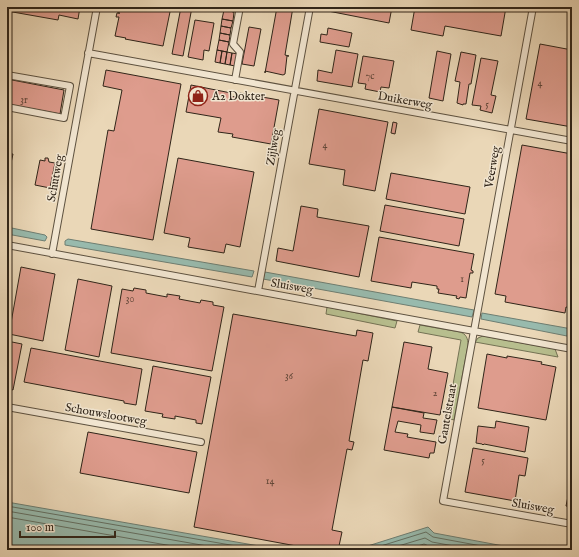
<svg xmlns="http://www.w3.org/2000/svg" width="579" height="557" viewBox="0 0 579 557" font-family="'IM FELL English',serif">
	<rect width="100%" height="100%" fill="#ead7b7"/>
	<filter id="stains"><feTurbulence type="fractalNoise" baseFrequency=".005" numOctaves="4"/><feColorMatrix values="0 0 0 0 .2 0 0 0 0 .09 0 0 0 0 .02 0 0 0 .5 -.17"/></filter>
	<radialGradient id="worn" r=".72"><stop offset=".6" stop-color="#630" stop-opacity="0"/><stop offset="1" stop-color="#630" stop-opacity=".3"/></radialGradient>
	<path fill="#b7be8e" stroke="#747254" d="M327,307L397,321L395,328L326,314Z
		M420,325L460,332C466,334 468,338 468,345L454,420L447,418L461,340L418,332Z
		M483,336L555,349L558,357L475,342L478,338Z"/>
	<path fill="#98baad" stroke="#6e7e72" d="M7,227L45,235L47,237L45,241L7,234Z
		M68,239L254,271L252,277L65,245V241Z
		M265,272L474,310L472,317L263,279Z
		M482,313L572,329V337L481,319Z
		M7,502L282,550H7Z
		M428,527L434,533L525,550H355Z"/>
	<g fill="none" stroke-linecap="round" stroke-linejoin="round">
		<path stroke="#647063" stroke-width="1" d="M7,506L259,550
			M7,511L230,550
			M7,517L195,550
			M368,550L426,532L433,537L503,550
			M385,550L425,538L432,542L476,550
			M405,550L424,544L431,547L444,550"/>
	</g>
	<path fill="#de9c8d" stroke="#302519" d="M7,7H80L78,19L59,15L58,20L7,11Z
		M119,7H171L163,46L125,39L126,38L115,36L119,17H116L117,13H120H118Z
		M181,7H192L183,56L172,54Z
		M225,7H235L234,12L224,10Z
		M277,7H293L285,55L289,56H287L285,74L283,75L265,71V73Z
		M329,7H392L389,23L328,11Z
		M415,7H506L501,36L445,26L443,36L411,30Z
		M224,10L234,12L233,21L222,19Z
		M222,19L233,21L231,28L221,26Z
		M195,20L214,23L209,51L204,50L203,60L188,57Z
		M221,26L231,28L230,35L220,33Z
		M249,27L261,29L254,66L242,64Z
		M328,28L352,33L349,47L320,42L321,34L327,35Z
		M220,33L230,35L229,42L219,40Z
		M219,40L229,42L227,52L217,50Z
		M540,44L572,50V127L526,119Z
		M217,50L222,51L220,63L215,62Z
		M336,50L358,54L352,87L317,81L318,70L332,73Z
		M222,51L227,52L225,64L220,63Z
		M437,51L451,54L443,101L429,98Z
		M227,52L232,53L230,65L225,64Z
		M461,52L476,55L471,84H469L466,104H463V105L457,103L460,82L455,81Z
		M232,53L238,54L235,66L230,65Z
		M363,56L394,61L389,88L381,87L380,92L365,89L366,84L358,83Z
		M481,58L498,61L491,95L496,96L492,113L480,110L481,106L472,105Z
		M106,70L181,84L153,240L91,229L108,130L114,131L122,90L103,86Z
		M7,79L64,90L60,114L7,104Z
		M191,85L231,93L230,96L240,98V93L279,100L271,144L232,137L233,134L218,132L221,118L186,112Z
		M319,109L388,122L375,191L343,185L345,170L309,164Z
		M393,122L397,123L395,134L391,133Z
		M522,145L572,154V209L570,219H572V308L566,307L565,313L505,302L506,296L495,294Z
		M11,154H13L11,163L8,165L10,167L8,169L10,171L8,180L7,156Z
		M45,158H48L49,162L55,163L50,188L35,185L40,160L45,161Z
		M178,158L254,172L240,247L226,244L224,253L188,247L190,238L164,233Z
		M391,173L470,187L465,214L386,199Z
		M385,205L464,219L459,246L380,231Z
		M301,206L318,209L317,217L369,226L359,277L276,261L278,248L293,251Z
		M379,237L474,254L471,270L473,271V273H470L466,298L460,297L459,299L456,298L457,296L438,293L439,289H437V286L412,282L411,288L371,281Z
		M21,267L55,274L43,341L9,334Z
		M78,279L112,286L99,357L65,350Z
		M134,288L146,290V293L167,297V294L180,296L179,299L200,303L201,300L213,302V305L224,307L212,371L111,353L122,289L133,291Z
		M233,314L356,336L357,330L373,333L368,361L363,360L349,441L354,442L352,450L347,449L332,530L342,532L339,546L325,550H318L194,527Z
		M7,341L22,344L13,390L7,388Z
		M404,342L432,347L428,369L448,373L440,415L392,407Z
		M31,348L142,369L136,405L124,403V401L24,382Z
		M487,354L507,358V356L542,362L541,364L556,367L546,420L478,408Z
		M153,366L211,377L202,424L196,423V420L175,416V419L162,417L163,414L145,411Z
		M392,407L424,413L423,418L437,420L434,434L420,432L421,425L398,421L395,432L408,434L407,437L436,442L434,453H430L429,458L384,450Z
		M496,421L529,427L525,452L484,444L483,445L482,444L476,443L478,426L495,428Z
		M88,432L197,452L189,493L80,473Z
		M473,448L528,458L525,476L519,475L515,501L465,492Z
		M570,487L572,488V507L566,506Z"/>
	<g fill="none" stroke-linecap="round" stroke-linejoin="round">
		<defs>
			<path id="minor" d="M533,7L443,501L572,524
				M88,53L572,141
				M7,75L70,86L64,118L7,107
				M235,80L240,52L233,44L240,7
				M7,245L572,349
				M52,254L97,7
				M258,291L310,7
				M7,407L201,442"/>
		</defs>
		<use href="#minor" stroke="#5e5240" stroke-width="8"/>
		<use href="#minor" stroke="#f1e5d0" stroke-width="6"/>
	</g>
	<defs>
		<symbol id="shop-ring" viewBox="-11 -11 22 22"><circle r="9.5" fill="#f1e5d0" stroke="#8f2418" stroke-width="1.5"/><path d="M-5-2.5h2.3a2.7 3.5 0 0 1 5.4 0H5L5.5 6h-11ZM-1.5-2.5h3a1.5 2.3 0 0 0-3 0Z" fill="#8f2418"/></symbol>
	</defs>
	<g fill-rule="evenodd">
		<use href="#shop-ring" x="187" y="85" width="22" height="22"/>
	</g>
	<g text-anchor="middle" stroke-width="3" stroke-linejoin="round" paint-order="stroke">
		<g font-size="10" fill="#5c4336">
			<text x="370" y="79">7c</text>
			<text x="540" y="86">4</text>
			<text x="24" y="103">3r</text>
			<text x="487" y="107">5</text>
			<text x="325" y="148">4</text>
			<text x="462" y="282">1</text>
			<text x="130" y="302">30</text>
			<text x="289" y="379">36</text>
			<text x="435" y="396">2</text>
			<text x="483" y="463">5</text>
			<text x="270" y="484">14</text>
		</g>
		<g font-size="12" fill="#302519" stroke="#f1e5d0" text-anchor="start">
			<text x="212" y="100">A2 Dokter</text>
		</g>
		<g font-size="12" fill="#302519" stroke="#f1e5d0">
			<text transform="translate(405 100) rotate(10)" y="4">Duikerweg</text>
			<text transform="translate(273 147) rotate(-80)" y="4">Zijlweg</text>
			<text transform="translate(492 167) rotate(-80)" y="4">Veerweg</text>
			<text transform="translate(55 178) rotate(-80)" y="4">Schutweg</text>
			<text transform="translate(292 286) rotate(10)" y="4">Sluisweg</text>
			<text transform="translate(106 414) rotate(10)" y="4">Schouwslootweg</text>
			<text transform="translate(447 414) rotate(-80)" y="4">Gantelstraat</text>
			<text transform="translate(533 506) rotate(10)" y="4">Sluisweg</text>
		</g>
	</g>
	<rect width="579" height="557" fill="none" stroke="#ead7b7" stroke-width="24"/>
	<rect x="8" y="8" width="563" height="541" fill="none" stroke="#302519" stroke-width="2"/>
	<rect x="12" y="12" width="555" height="533" fill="none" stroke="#302519"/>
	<path d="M20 531v6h95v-6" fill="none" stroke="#302519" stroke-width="2"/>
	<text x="26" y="531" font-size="12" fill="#302519" stroke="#f1e5d0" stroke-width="3" paint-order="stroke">100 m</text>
	<rect width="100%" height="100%" filter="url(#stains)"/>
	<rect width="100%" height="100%" fill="url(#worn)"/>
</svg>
